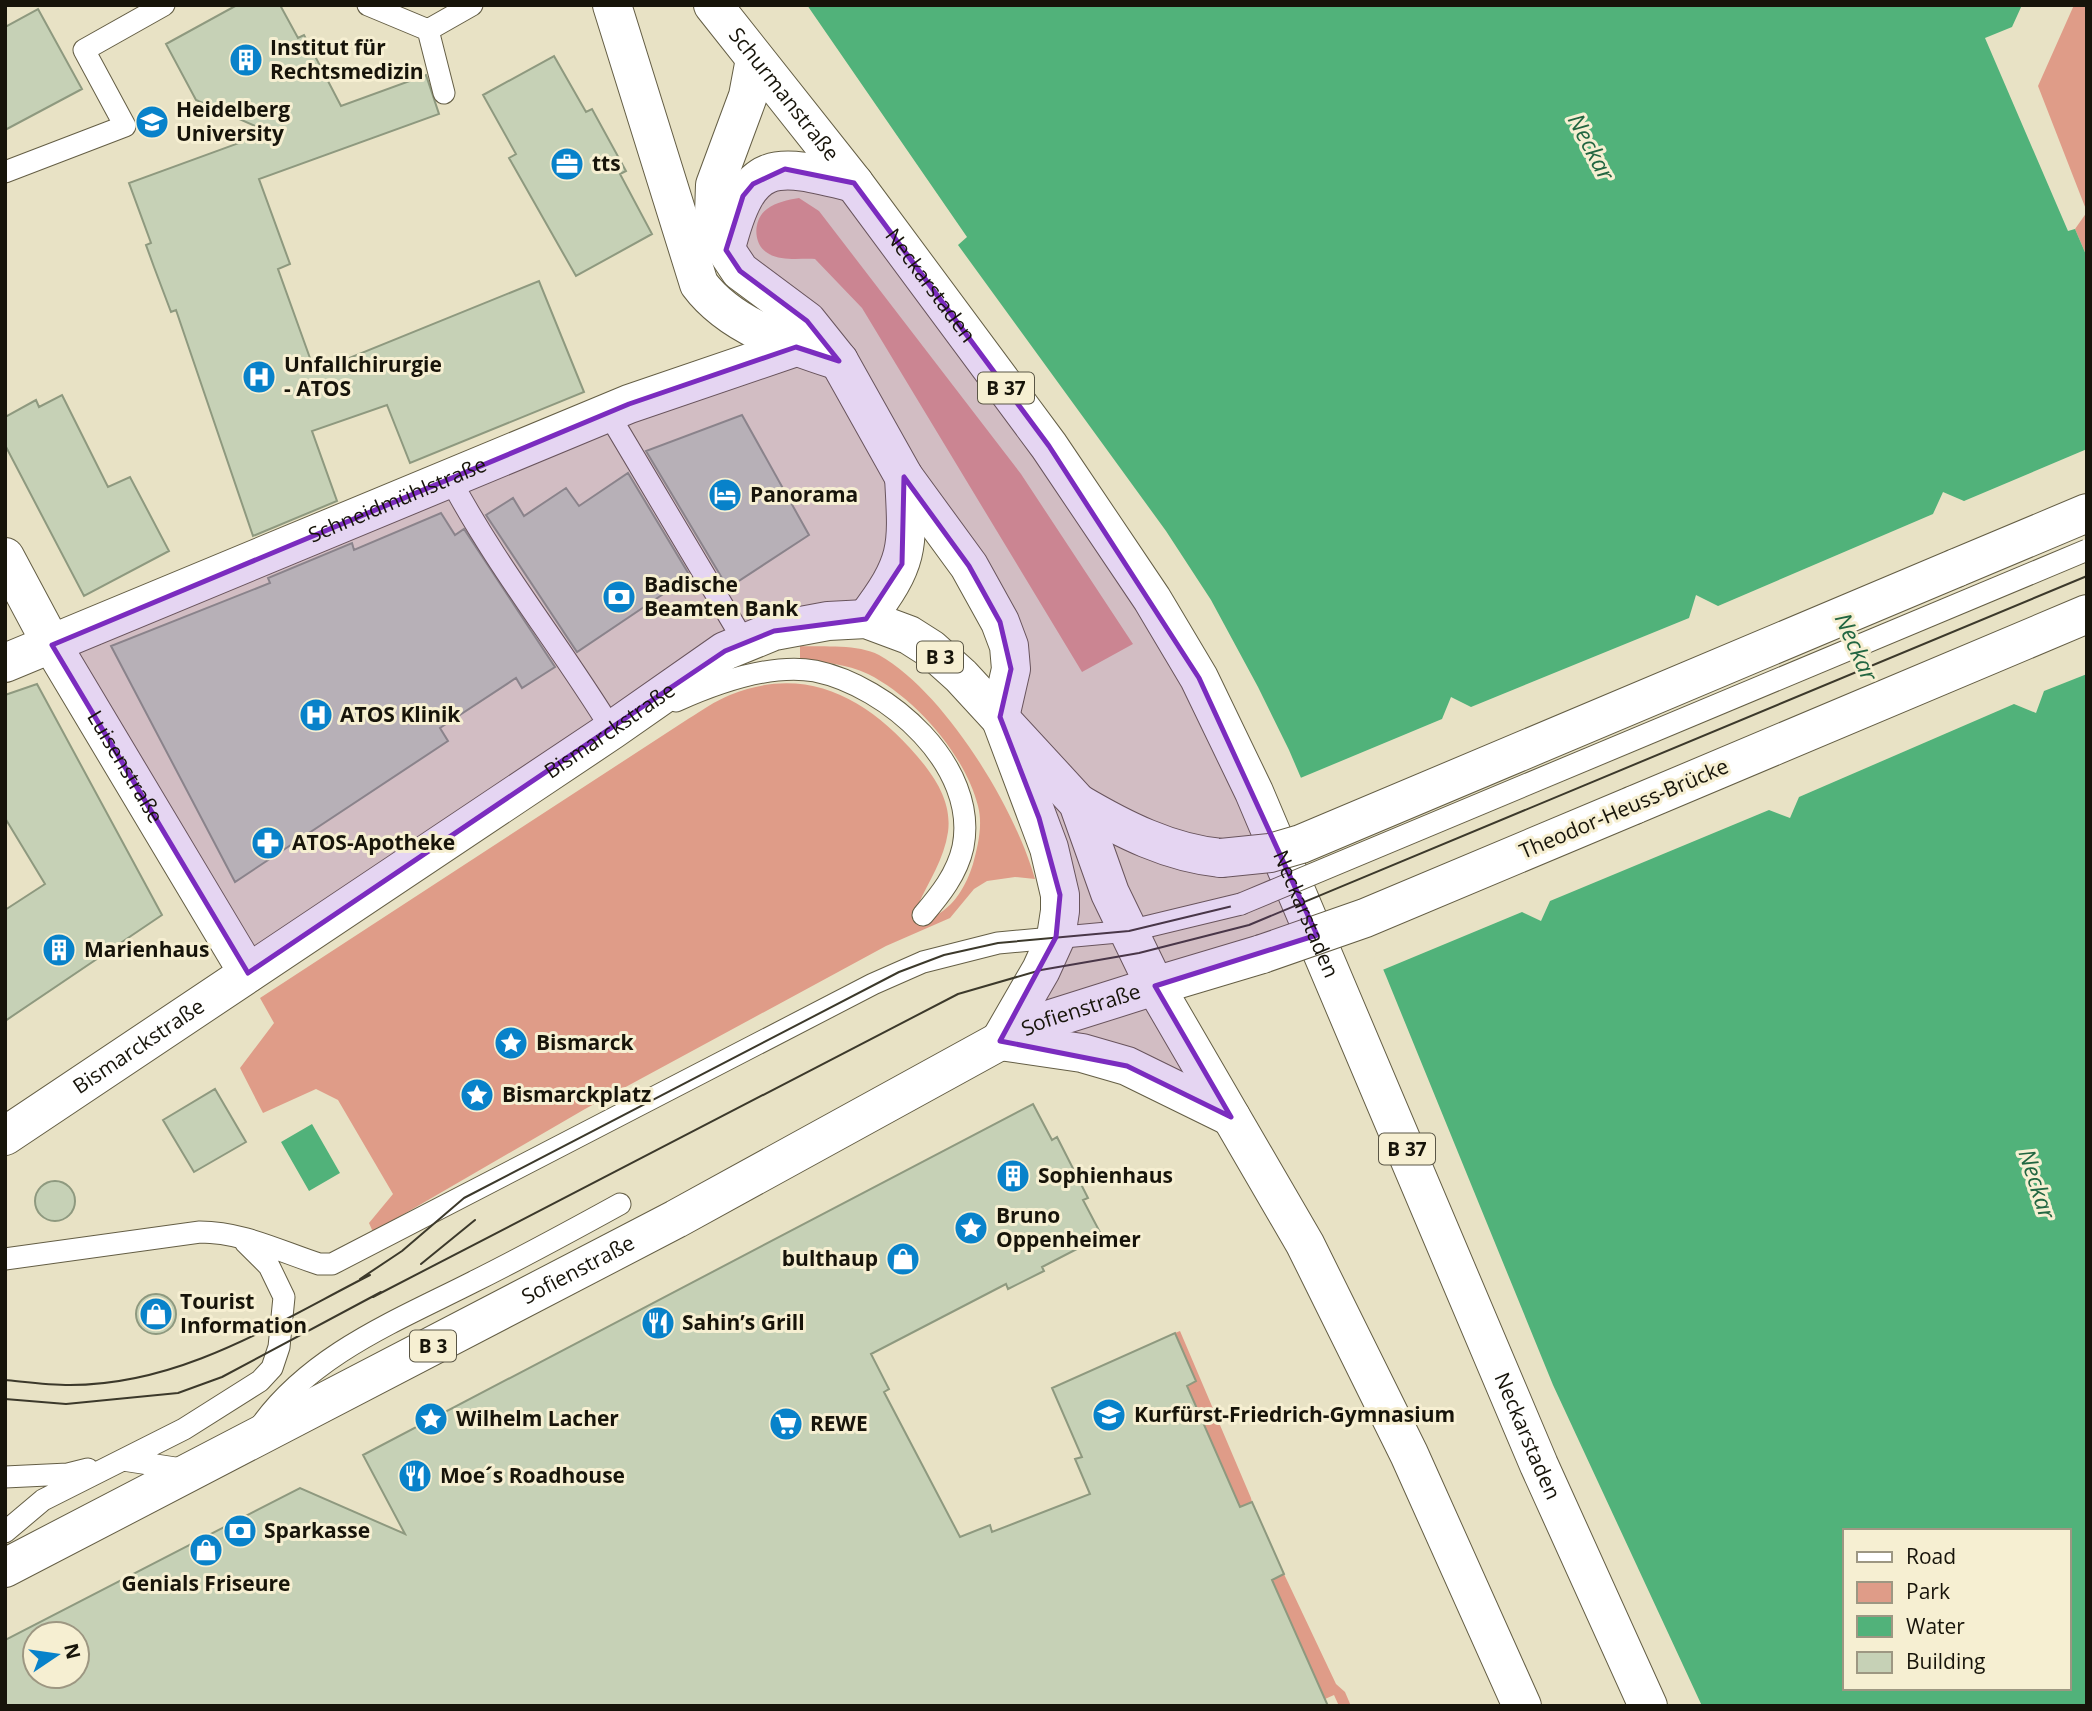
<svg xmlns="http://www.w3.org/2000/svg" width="2092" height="1711" viewBox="0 0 2092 1711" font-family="'Open Sans',sans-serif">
	<rect width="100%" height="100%" fill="#e8e2c5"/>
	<path fill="#df9c88" d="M2074,5H2087V257L2075,229L2087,212L2038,86Z
		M799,198L819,211L1021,474L1133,644L1082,672L862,308L815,259C800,258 779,262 766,252C752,242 754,218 767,209C777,202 787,200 799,198Z
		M800,646C824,647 858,644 879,655C945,692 1015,808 1035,879L1015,877L987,881L974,889L950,918L886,946L585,1109L373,1232L369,1223L393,1194L338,1100L316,1089L263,1113L240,1068L274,1023L260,998L688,719C701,711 715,701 730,695C806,664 867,698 917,756C935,777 952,802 948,832C944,859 929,881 918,905L933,917C954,907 966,886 973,864C978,845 983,825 978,806C965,754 914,697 868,674C846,664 824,662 800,659Z
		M1180,1331L1251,1498L1252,1502L1240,1507L1187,1386L1196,1381L1175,1333Z
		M1284,1574L1336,1684L1345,1692L1351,1706H1339L1334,1695L1325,1699L1272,1580Z"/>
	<path fill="#51b27a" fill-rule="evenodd" d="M807,5H2022L2012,27L1985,38L2068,231L2075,229L2087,257V1706H1702L1553,1385L1386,976L1289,750L1258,687L1211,600L1166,531L958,245L967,237ZM1845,1531H2069V1688H1845Z
		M312,1124L340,1173L309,1191L281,1142Z"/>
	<path fill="#e8e2c5" d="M2087,449V674L2044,691L2036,713L2014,704L1799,797L1790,818L1769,810L1550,901L1541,921L1522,912L1380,971L1298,779L1442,719L1451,697L1471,707L1689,618L1696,595L1718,606L1933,514L1943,492L1964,501Z"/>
	<path fill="#c6d1b6" stroke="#8e997f" stroke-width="2" fill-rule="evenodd" d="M237,5H280L298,38L304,35L341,106L426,75L439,114L259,179L290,264L278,269L315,372L539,281L584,392L410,463L387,405L312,431L337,501L253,536L176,310L171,312L154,267L146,245L151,243L129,183L269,132L196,100L166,44Z
		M38,9L82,89L5,130V27Z
		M554,56L586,112L592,109L626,171L620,174L652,234L576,276L509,158L516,154L483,95Z
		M62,395L108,487L130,477L169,551L84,596L5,445V417L36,400L39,407Z
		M742,415L809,535L728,588L646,451Z
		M628,473L690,576L577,652L486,515L513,498L524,516L566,488L579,506Z
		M441,513L455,535L464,529L555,667L522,688L516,678L440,728L448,741L235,882L111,646L270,583L268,578L352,543L354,550Z
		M37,684L162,915L5,1021V910L45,884L5,818V695Z
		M215,1089L246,1142L194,1172L163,1120Z
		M1033,1104L1052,1140L1057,1137L1088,1198L1083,1200L1102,1236L1042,1267L1044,1271L1008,1289L1006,1284L871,1354L889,1389L884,1392L960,1537L990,1525L992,1532L1090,1494L1075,1459L1082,1457L1052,1388L1175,1333L1196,1381L1187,1386L1240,1507L1252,1502L1284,1574L1272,1580L1328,1706H5V1640L300,1488L405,1534L363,1455ZM35,1634H77V1676H35Z
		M35 1201a20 20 0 1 1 40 0a20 20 0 1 1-40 0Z
		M136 1314a20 20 0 1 1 40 0a20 20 0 1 1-40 0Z"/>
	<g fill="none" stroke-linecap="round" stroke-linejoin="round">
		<defs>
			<path id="lane" d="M368,5L428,30L444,93
				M428,30L472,5
				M5,172L125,126L84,50L164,5
				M608,413L745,643
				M449,477C496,566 560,645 612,730L618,727
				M676,701C716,683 771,663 815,671C888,686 979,766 963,847C957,874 940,895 923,915
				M5,1259L200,1232C242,1232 279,1251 319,1264H332L873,984L923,962L998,943L1129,931L1241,904
				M259,1428C310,1355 396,1321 473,1282C523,1257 571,1231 620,1204
				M123,1460L188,1470
				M5,1477L68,1474L88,1469
				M5,1532L43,1500L184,1429L260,1381L272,1368L279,1347L284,1297L269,1266L245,1242"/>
			<g id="street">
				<path id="s1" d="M5,557L52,645L248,973"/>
				<path id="s2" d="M5,663L629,404L796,347"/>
			</g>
			<path id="secondary" d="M1956,568L2087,513
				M1078,803C1122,829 1169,853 1221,858
				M1634,805L2087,614
				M1155,986L1262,954"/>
			<g id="primary">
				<path d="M612,5L699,284C731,327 790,345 839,361"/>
				<path id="s3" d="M713,5L854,183L1049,446L1152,599L1199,678L1254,792L1539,1465L1648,1706"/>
				<path d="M755,59L748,96L715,185L714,215L726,250L740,271L807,321L839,361L904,477L969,566L1000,622L1009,646L1011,669L1000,717L1049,848L1060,895V911L1056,937L1041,970L1000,1041"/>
				<path d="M726,248C749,158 772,162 854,183"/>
				<path d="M866,619C910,561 908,548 904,477"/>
				<path d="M1000,1041L1082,1053L1127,1066L1231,1117"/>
				<path id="s4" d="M5,1136L612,730L725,651L774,631L828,621L866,619L909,635L931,649L961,676L1078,803L1110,893L1155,986L1305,1244L1409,1454L1522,1706"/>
				<path id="s5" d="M5,1568L676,1219L1000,1041L1041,1022L1155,986"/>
			</g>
		</defs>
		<use href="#lane" stroke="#645e45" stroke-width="23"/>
		<use href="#street" stroke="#645e45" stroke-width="40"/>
		<use href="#secondary" stroke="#645e45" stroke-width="40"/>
		<use href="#primary" stroke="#645e45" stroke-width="40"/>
		<use href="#lane" stroke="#fff" stroke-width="21"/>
		<use href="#street" stroke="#fff" stroke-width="38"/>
		<use href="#secondary" stroke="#fff" stroke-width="38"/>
		<use href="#primary" stroke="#fff" stroke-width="38"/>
		<path stroke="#3c392b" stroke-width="2" d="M421,1264L475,1220
			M360,1279L402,1251L464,1198L899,972L944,955L998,943L1129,931L1241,904L2087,550
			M373,1297L958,994L1041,970L1139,953L1249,925L2087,576
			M5,1380C26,1382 48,1385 70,1385C181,1385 274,1324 370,1275
			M5,1399L66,1404L178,1393L222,1377L381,1292"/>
		<defs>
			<path id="lane-bridge" d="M1241,904L2087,550"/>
			<path id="secondary-bridge" d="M1221,858L1270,853L1301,844L1956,568
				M1262,954L1365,918L1634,805"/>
		</defs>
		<use href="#lane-bridge" stroke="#645e45" stroke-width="23" stroke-linecap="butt"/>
		<use href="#secondary-bridge" stroke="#645e45" stroke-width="40" stroke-linecap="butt"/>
		<use href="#lane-bridge" stroke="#fff" stroke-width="21"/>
		<use href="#secondary-bridge" stroke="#fff" stroke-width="38"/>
	</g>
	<path fill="#7b2cbf" fill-opacity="0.2" stroke="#7b2cbf" stroke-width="5" stroke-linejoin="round" d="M785,169L854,183L1049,446L1199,678L1317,935L1155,986L1231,1117L1127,1066L1000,1041L1056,937L1060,895L1039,818L1000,717L1011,669L1000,622L969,566L904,477L902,564L866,619L774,631L725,651L248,973L52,645L629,404L796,347L839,361L807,321L740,271L726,250L743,196L753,184Z"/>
	<defs>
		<symbol id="building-disc" viewBox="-11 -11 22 22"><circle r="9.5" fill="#0882ca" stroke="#f6efd2"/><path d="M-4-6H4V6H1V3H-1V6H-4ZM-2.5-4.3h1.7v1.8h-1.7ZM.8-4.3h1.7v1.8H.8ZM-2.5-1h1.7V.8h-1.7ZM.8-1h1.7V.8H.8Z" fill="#fff"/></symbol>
		<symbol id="university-disc" viewBox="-11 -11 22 22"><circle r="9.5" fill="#0882ca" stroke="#f6efd2"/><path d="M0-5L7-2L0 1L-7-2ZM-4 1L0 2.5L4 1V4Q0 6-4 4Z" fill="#fff"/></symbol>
		<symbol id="office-disc" viewBox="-11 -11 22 22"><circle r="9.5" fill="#0882ca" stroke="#f6efd2"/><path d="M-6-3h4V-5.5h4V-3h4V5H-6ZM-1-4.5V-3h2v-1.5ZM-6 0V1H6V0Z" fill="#fff"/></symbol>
		<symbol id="hospital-disc" viewBox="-11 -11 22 22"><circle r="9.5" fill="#0882ca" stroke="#f6efd2"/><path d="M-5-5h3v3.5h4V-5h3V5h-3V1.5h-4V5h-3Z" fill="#fff"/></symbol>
		<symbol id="hotel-disc" viewBox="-11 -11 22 22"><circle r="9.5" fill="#0882ca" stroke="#f6efd2"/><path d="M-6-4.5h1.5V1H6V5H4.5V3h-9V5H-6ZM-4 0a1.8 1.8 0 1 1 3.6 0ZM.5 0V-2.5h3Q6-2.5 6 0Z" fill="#fff"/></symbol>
		<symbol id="bank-disc" viewBox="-11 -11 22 22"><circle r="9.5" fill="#0882ca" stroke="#f6efd2"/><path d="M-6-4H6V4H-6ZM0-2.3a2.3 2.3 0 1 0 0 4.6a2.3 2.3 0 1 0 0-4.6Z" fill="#fff"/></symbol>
		<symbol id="pharmacy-disc" viewBox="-11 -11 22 22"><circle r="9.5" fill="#0882ca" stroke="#f6efd2"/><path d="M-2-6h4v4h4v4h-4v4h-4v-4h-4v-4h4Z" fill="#fff"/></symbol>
		<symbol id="sight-disc" viewBox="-11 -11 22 22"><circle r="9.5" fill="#0882ca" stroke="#f6efd2"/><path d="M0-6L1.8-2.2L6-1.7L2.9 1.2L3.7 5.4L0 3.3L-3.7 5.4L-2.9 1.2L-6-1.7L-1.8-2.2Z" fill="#fff"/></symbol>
		<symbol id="shop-disc" viewBox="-11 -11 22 22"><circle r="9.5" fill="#0882ca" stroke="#f6efd2"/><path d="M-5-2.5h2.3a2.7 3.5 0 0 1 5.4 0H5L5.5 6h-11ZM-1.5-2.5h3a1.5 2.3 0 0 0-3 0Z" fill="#fff"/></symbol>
		<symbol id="restaurant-disc" viewBox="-11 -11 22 22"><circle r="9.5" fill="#0882ca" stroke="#f6efd2"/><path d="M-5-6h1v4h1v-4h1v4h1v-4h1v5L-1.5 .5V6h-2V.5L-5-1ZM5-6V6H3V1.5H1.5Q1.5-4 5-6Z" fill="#fff"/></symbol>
		<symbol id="school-disc" viewBox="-11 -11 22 22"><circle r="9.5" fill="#0882ca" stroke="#f6efd2"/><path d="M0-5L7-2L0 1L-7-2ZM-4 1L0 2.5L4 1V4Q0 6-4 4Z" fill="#fff"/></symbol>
		<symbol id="supermarket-disc" viewBox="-11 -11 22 22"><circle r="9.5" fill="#0882ca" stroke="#f6efd2"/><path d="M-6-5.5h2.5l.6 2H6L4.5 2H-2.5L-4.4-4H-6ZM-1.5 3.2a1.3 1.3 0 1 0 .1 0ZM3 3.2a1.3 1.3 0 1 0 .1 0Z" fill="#fff"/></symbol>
	</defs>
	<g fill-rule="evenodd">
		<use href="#building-disc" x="227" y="41" width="38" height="38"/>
		<use href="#university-disc" x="133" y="103" width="38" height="38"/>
		<use href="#office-disc" x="548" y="145" width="38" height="38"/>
		<use href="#hospital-disc" x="240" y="358" width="38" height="38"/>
		<use href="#hotel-disc" x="706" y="476" width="38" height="38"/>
		<use href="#bank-disc" x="600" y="578" width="38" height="38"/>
		<use href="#hospital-disc" x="297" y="696" width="38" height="38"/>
		<use href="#pharmacy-disc" x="249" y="824" width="38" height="38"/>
		<use href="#building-disc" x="40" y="931" width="38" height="38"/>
		<use href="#sight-disc" x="492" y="1024" width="38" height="38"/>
		<use href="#sight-disc" x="458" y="1076" width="38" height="38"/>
		<use href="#building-disc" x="994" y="1157" width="38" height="38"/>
		<use href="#sight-disc" x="952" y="1209" width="38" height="38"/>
		<use href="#shop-disc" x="884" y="1240" width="38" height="38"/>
		<use href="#shop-disc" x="137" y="1295" width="38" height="38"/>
		<use href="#restaurant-disc" x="639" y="1304" width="38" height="38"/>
		<use href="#school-disc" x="1090" y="1396" width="38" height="38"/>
		<use href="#sight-disc" x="412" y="1400" width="38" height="38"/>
		<use href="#supermarket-disc" x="767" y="1405" width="38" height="38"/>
		<use href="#restaurant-disc" x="396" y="1457" width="38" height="38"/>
		<use href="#bank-disc" x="221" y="1512" width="38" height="38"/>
		<use href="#shop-disc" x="187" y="1531" width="38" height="38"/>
	</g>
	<g text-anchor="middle" stroke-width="6" stroke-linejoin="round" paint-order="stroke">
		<g fill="#f6efd2" stroke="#5a5646" stroke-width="2">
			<rect x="978" y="372.5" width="56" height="31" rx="5"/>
			<rect x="917" y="641.5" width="46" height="31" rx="5"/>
			<rect x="1379" y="1133.5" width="56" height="31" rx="5"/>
			<rect x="410" y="1330.5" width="46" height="31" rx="5"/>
		</g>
		<g font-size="19" font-weight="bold" fill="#17140a">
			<text x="1006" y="395">B 37</text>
			<text x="940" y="664">B 3</text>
			<text x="1407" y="1156">B 37</text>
			<text x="433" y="1353">B 3</text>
		</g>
		<g font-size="21" font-weight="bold" fill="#17140a" stroke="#f6efd2" text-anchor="start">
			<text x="270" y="55">Institut für<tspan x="270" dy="24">Rechtsmedizin</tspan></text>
			<text x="176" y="117">Heidelberg<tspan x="176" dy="24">University</tspan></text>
			<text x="592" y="171">tts</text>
			<text x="284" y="372">Unfallchirurgie<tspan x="284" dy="24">- ATOS</tspan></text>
			<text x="750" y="502">Panorama</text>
			<text x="644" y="592">Badische<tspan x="644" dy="24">Beamten Bank</tspan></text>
			<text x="340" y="722">ATOS Klinik</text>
			<text x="292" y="850">ATOS-Apotheke</text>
			<text x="84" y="957">Marienhaus</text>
			<text x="536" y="1050">Bismarck</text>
			<text x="502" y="1102">Bismarckplatz</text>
			<text x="1038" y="1183">Sophienhaus</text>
			<text x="996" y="1223">Bruno<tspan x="996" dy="24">Oppenheimer</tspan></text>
			<text x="878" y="1266" text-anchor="end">bulthaup</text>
			<text x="180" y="1309">Tourist<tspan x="180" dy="24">Information</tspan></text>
			<text x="682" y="1330">Sahin’s Grill</text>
			<text x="1134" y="1422">Kurfürst-Friedrich-Gymnasium</text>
			<text x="456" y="1426">Wilhelm Lacher</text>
			<text x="810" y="1431">REWE</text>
			<text x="440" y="1483">Moe´s Roadhouse</text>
			<text x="264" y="1538">Sparkasse</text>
			<text x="206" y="1591" text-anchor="middle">Genials Friseure</text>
		</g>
		<g font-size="21" fill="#17140a" stroke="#f6efd2">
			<text dy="7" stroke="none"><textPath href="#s3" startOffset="114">Schurmanstraße</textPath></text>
			<text dy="7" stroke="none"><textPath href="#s3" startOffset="355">Neckarstaden</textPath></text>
			<text dy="7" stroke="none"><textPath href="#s2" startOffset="425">Schneidmühlstraße</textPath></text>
			<text dy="7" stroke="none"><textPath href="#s4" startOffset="728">Bismarckstraße</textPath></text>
			<text dy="7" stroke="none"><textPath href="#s1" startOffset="242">Luisenstraße</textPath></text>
			<text transform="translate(1624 809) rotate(-23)" y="7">Theodor-Heuss-Brücke</text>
			<text dy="7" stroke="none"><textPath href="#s3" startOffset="1090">Neckarstaden</textPath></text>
			<text dy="7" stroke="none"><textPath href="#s5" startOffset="1213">Sofienstraße</textPath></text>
			<text dy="7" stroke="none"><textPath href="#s4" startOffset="161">Bismarckstraße</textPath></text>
			<text dy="7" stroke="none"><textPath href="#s5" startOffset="646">Sofienstraße</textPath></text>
			<text dy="7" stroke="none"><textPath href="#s3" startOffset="1657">Neckarstaden</textPath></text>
		</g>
		<g font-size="23" font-style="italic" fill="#226641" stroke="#f6efd2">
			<text transform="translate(1591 147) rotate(62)" y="8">Neckar</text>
			<text transform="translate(1856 647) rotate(66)" y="8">Neckar</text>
			<text transform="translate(2037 1184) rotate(72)" y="8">Neckar</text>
		</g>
	</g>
	<rect width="2092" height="1711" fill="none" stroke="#17140a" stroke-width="14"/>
	<rect x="1843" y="1529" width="228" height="161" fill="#f6efd2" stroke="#9d9782" stroke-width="2"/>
	<rect x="1857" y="1552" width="35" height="10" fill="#ffffff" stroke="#9d9782" stroke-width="2"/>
	<text x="1906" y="1564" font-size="21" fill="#17140a">Road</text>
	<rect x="1857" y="1582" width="35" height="21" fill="#df9c88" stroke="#9d9782" stroke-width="2"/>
	<text x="1906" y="1599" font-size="21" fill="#17140a">Park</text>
	<rect x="1857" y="1616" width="35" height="21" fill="#51b27a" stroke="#9d9782" stroke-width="2"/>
	<text x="1906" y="1634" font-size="21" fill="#17140a">Water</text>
	<rect x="1857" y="1652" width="35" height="21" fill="#c6d1b6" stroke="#9d9782" stroke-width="2"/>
	<text x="1906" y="1669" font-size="21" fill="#17140a">Building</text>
	<g transform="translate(56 1655) rotate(77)"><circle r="33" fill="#f6efd2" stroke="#9d9782" stroke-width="2"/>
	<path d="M0-5L12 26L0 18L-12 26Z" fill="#0882ca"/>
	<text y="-10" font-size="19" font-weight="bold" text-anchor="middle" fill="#17140a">N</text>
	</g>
</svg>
